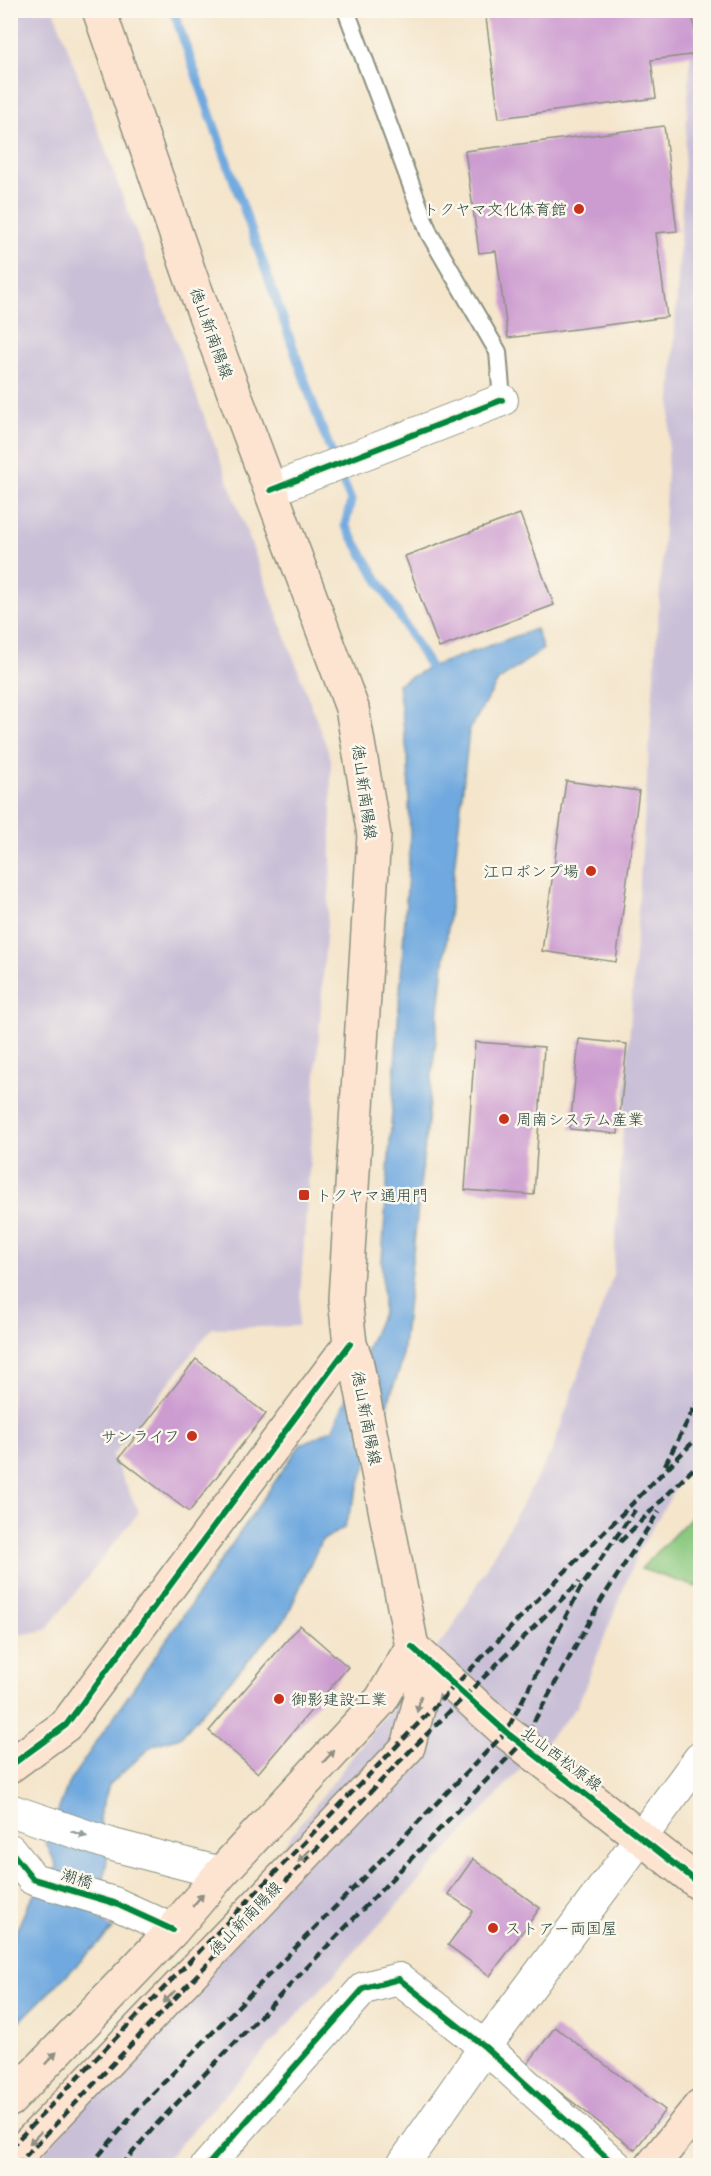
<svg xmlns="http://www.w3.org/2000/svg" width="711" height="2176" viewBox="0 0 711 2176" font-family="'Patrick Hand','Klee One',sans-serif">
	<rect width="100%" height="100%" fill="#fbf7ec"/>
	<filter id="ink" filterUnits="userSpaceOnUse"><feTurbulence type="fractalNoise" baseFrequency=".0167" numOctaves="2"/><feDisplacementMap in="SourceGraphic" scale="12" xChannelSelector="R" yChannelSelector="G"/><feConvolveMatrix kernelMatrix="1 2 1 2 8 2 1 2 1" color-interpolation-filters="sRGB"/></filter>
	<filter id="wash" filterUnits="userSpaceOnUse"><feTurbulence type="fractalNoise" baseFrequency=".008" numOctaves="4" result="noise"/><feDisplacementMap in="SourceGraphic" scale="24" xChannelSelector="R" yChannelSelector="G"/><feGaussianBlur stdDeviation="1.35" result="paint"/><feColorMatrix in="noise" values="0 0 0 0 0 0 0 0 0 0 0 0 0 0 0 0 0 1.4 0 .05"/><feComposite in="paint" operator="in"/></filter>
	<g filter="url(#wash)">
		<rect width="100%" height="100%" fill="#f4e5cb"/>
		<path fill="#c9bfd7" d="M10,11H54L331,759V867L298,1326L212,1328L112,1456L139,1512L46,1630L11,1637Z
			M693,11H700V1447L637,1554L577,1707L161,2165L32,2166L75,2116L452,1628L552,1451L613,1275L662,559Z"/>
		<path fill="#8bc980" stroke="#55835a" stroke-width="1.5" d="M700,1508V1582L696,1587L641,1569Z"/>
		<path fill="#70a9df" stroke="#48738a" stroke-width="1.5" d="M536,629L543,649L498,681L469,730L401,1365L344,1528L321,1541L286,1618L180,1737L153,1745L109,1785L99,1817L108,1853L98,1918L113,1929L11,2030V1943L29,1902L57,1867L46,1843L69,1782L300,1445L333,1429L383,1311L382,1261L410,842L408,760L398,684L430,667Z"/>
		<g fill="none" stroke-linecap="round" stroke-linejoin="round">
			<path stroke="#70a9df" stroke-width="9" d="M173,10L321,426L351,501L345,525L430,667L431,678"/>
		</g>
		<g id="blocks">
			<path fill="#cc9bd0" d="M485,10H692L698,54L651,60L656,98L499,118Z
				M664,126L677,231L656,233L667,317L508,338L496,251L479,253L465,151Z
				M520,514L554,605L439,648L405,556Z
				M566,781L639,791L616,962L542,951Z
				M579,1039L627,1044L618,1134L570,1129Z
				M475,1042L544,1047L534,1195L465,1190Z
				M196,1359L266,1414L189,1512L119,1458Z
				M300,1625L348,1667L258,1773L209,1731Z
				M473,1859L540,1908L490,1976L448,1945L473,1911L448,1894Z
				M555,2027L665,2110L635,2150L526,2066Z"/>
		</g>
	</g>
	<g filter="url(#ink)">
		<use href="#blocks" fill-opacity="0" stroke="#8a9180" stroke-width="1.5"/>
		<g fill="none" stroke-linecap="round" stroke-linejoin="round">
			<defs>
				<path id="lane" d="M346,10L429,233L498,352L502,400"/>
				<path id="street" d="M271,490L502,400
					M10,1810L113,1845L221,1873
					M10,1850L33,1879L114,1903L173,1930
					M207,2166L364,1988L399,1979L485,2047L616,2166
					M402,2166L485,2047L700,1758"/>
				<path id="secondary" d="M412,1647L506,1732L700,1884
					M10,1766L66,1725L350,1344
					M10,2100L173,1930L221,1873L381,1700L412,1647
					M10,2163L408,1747L423,1689L412,1647L356,1360L350,1344L345,1299L374,835L352,708L190,275L99,10
					M652,2166L700,2106"/>
			</defs>
			<use href="#lane" stroke="#8a9180" stroke-width="20"/>
			<use href="#street" stroke="#8a9180" stroke-width="34"/>
			<use href="#secondary" stroke="#8a9180" stroke-width="36"/>
			<use href="#lane" stroke="#fff" stroke-width="16"/>
			<use href="#street" stroke="#fff" stroke-width="32"/>
			<use href="#secondary" stroke="#fde4d1" stroke-width="33"/>
			<path stroke="#1f3d34" stroke-width="4.5" stroke-dasharray="9 4.5" stroke-linecap="butt" d="M665,1465L700,1397
				M620,1542L700,1462
				M10,2148L542,1595L700,1435
				M16,2166L397,1764L579,1582
				M90,2166L137,2110L506,1732L580,1589L635,1510
				M121,2166L155,2126L522,1743L602,1599L659,1511"/>
			<defs>
				<path id="cycleway" d="M271,490L502,400
					M412,1647L506,1732L700,1884
					M10,1766L66,1725L350,1344
					M10,1850L33,1879L114,1903L173,1930
					M207,2166L364,1988L399,1979L485,2047L616,2166"/>
			</defs>
			<use href="#cycleway" stroke="#fbf7ec" stroke-width="10"/>
			<use href="#cycleway" stroke="#00873e" stroke-width="6"/>
		</g>
		<defs><path id="oneway-solid" d="M-6-.8H1V-3.2L6.5 0L1 3.2V.8H-6Z" transform="scale(1.5)"/></defs>
		<g fill="#8e9082">
			<use href="#oneway-solid" transform="translate(419 1704) rotate(104)"/>
			<use href="#oneway-solid" transform="translate(329 1756) rotate(-47)"/>
			<use href="#oneway-solid" transform="translate(304 1856) rotate(134)"/>
			<use href="#oneway-solid" transform="translate(198 1900) rotate(-50)"/>
			<use href="#oneway-solid" transform="translate(169 1997) rotate(134)"/>
			<use href="#oneway-solid" transform="translate(51 2058) rotate(-46)"/>
			<use href="#oneway-solid" transform="translate(35 2138) rotate(134)"/>
		</g>
		<use fill="#8f9e9a" href="#oneway-solid" transform="translate(79 1834) rotate(18)"/>
	</g>
	<g fill="#c8321e" stroke="#fbf7ec" stroke-width="2">
		<circle cx="579" cy="209" r="6"/>
		<circle cx="591" cy="871" r="6"/>
		<circle cx="504" cy="1119" r="6"/>
		<rect x="298" y="1189" width="12" height="12" rx="3"/>
		<circle cx="192" cy="1436" r="6"/>
		<circle cx="279" cy="1699" r="6"/>
		<circle cx="493" cy="1928" r="6"/>
	</g>
	<g text-anchor="middle" stroke-width="5" stroke-linejoin="round" paint-order="stroke">
		<g font-size="16" fill="#1f3d34" stroke="#fbf7ec" text-anchor="start">
			<text x="567" y="215" text-anchor="end">トクヤマ文化体育館</text>
			<text x="579" y="877" text-anchor="end">江口ポンプ場</text>
			<text x="516" y="1125">周南システム産業</text>
			<text x="316" y="1201">トクヤマ通用門</text>
			<text x="180" y="1442" text-anchor="end">サンライフ</text>
			<text x="291" y="1705">御影建設工業</text>
			<text x="505" y="1934">ストアー両国屋</text>
		</g>
		<g font-size="16" fill="#1f3d34" stroke="#fbf7ec">
			<text transform="translate(212 333) rotate(70)" y="6">徳山新南陽線</text>
			<text transform="translate(365 792) rotate(82)" y="6">徳山新南陽線</text>
			<text transform="translate(367 1418) rotate(79)" y="6">徳山新南陽線</text>
			<text transform="translate(562 1758) rotate(37)" y="6">北山西松原線</text>
			<text transform="translate(77 1878) rotate(17)" y="6">潮橋</text>
			<text transform="translate(245 1918) rotate(-46)" y="6">徳山新南陽線</text>
		</g>
	</g>
	<rect width="711" height="2176" fill="none" stroke="#fbf7ec" stroke-width="36"/>
</svg>
